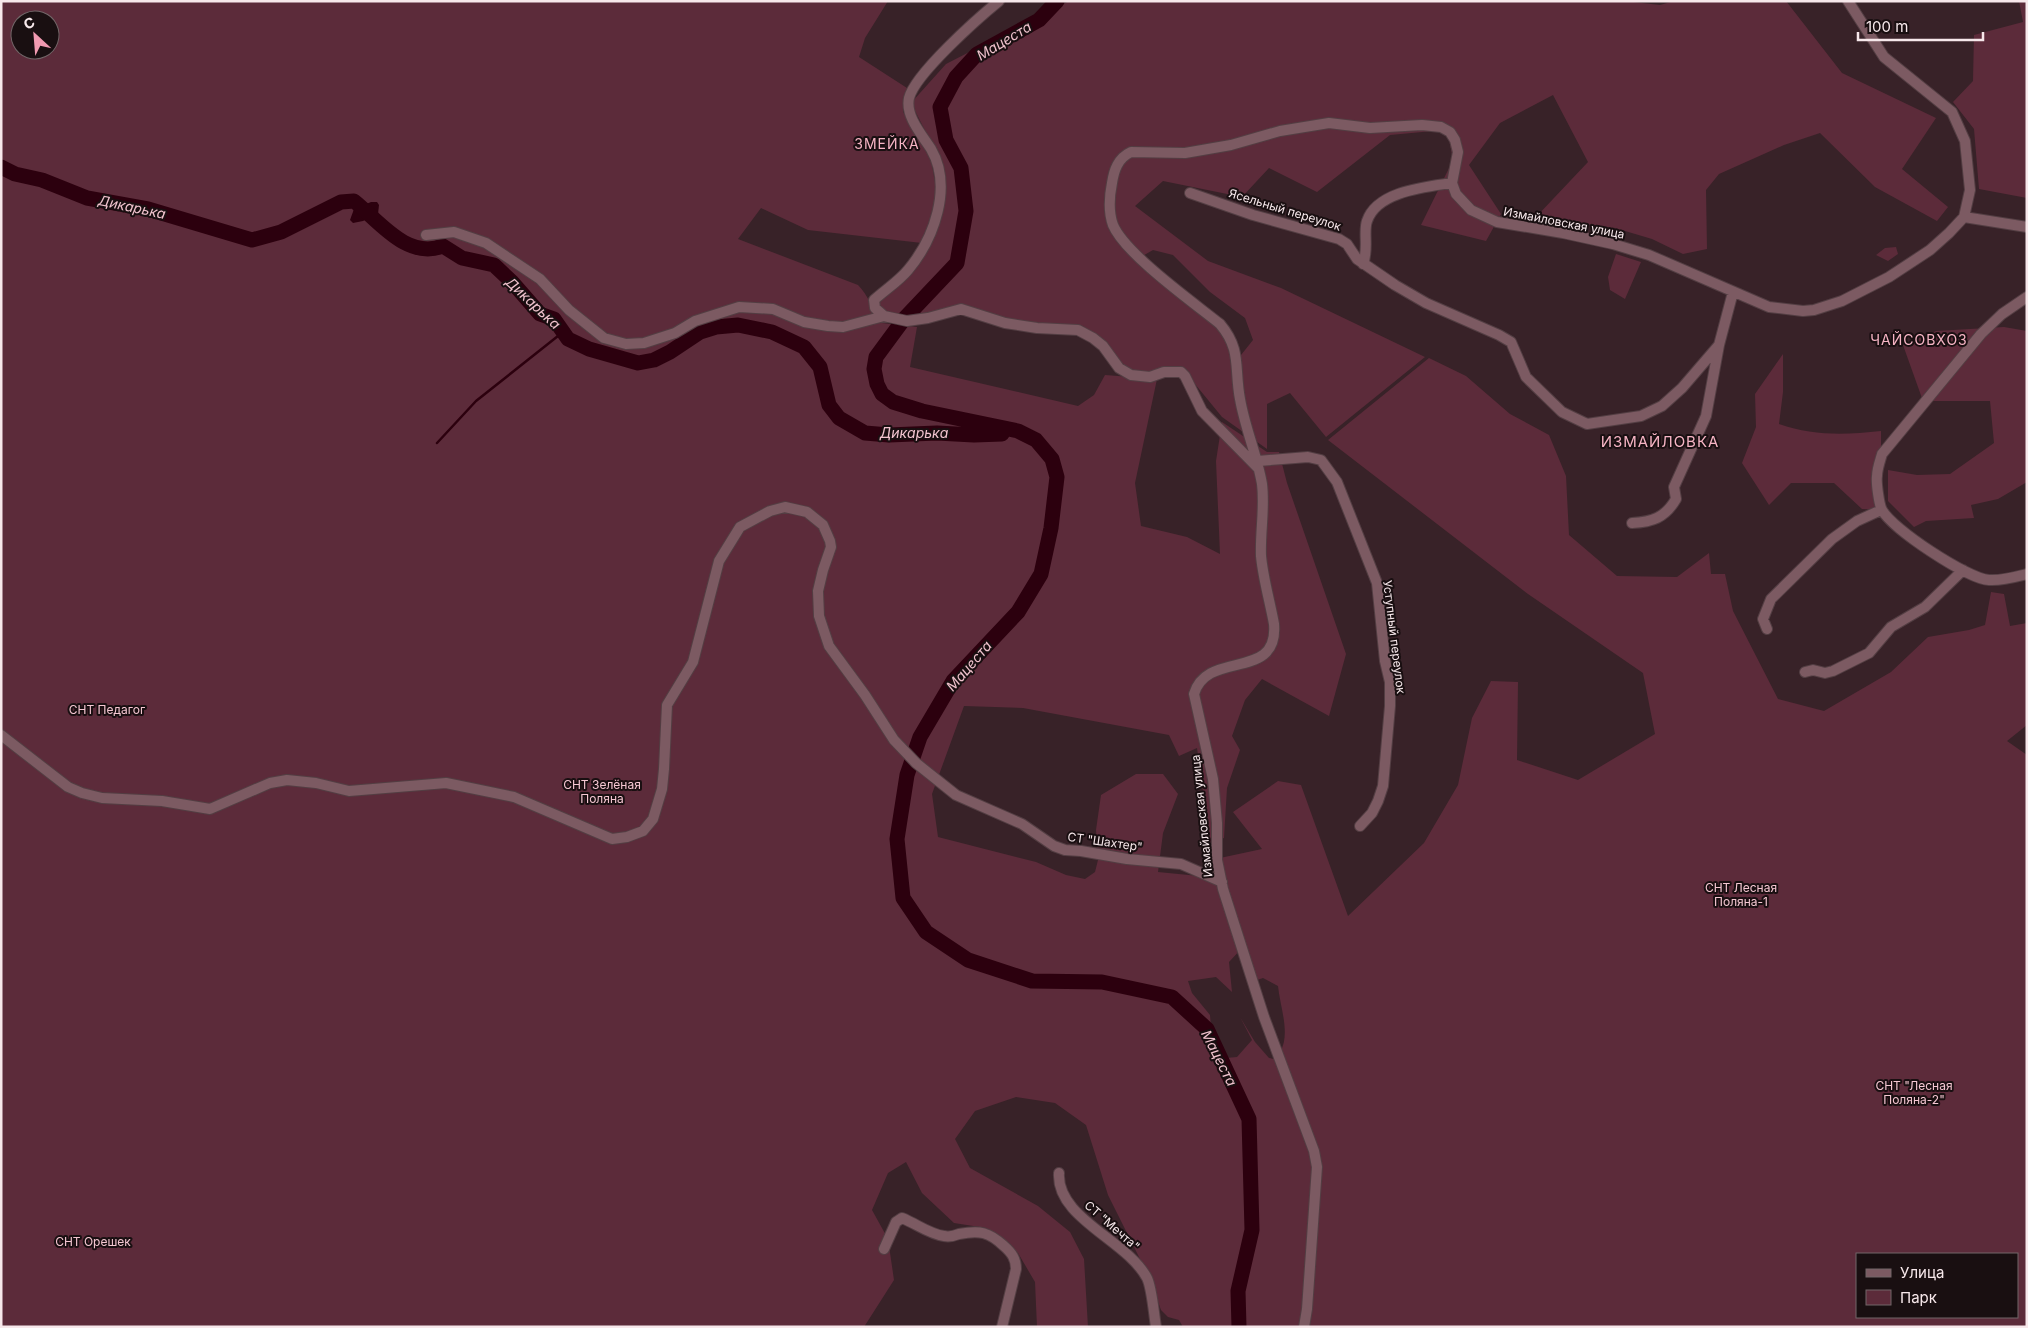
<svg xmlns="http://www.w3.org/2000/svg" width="2028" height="1328" viewBox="0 0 2028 1328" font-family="Inter,sans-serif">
	<rect width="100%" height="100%" fill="#382228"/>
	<path fill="#5c2b3a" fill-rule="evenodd" d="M1,1H888L865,38L859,57L907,88L903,112L930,154L938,199L922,243L808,230L761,208L738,239L858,285C868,295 873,310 882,323L917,327L910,367L1078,406L1094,395L1105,375L1157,379L1135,483L1141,526L1187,537L1220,554L1216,461L1222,422L1267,452H1279L1287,483L1346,654L1329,716L1262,679L1245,700L1232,736L1240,750L1227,788L1224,838L1210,842L1197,748L1179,756L1169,735L1023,708L964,706L932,794L938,837L1036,862L1066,875L1085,879L1095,872L1098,860L1096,830L1101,795L1136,774H1163L1178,794L1163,833L1158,872L1199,876L1220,858L1262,849L1233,812L1278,781L1301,785L1348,916L1424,843L1458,785L1472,718L1491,681L1518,682L1517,760L1578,780L1655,734L1643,673L1528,594L1328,440L1429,358L1466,376L1510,414L1549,435L1566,476L1569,535L1617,576L1677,577L1709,553L1711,574H1725L1733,611L1778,699L1824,711L1891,672L1928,637L1969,630L1985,625L1991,592L2004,594L2010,626L2027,623V725L2007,741L2027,755V1327H1183L1179,1320L1168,1317L1161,1310L1149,1277L1108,1195L1086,1125L1055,1103L1016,1097L975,1111L955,1139L970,1168L1038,1206L1070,1232L1084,1259L1088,1327H1037L1035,1282L1018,1253L986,1228L954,1223L922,1193L906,1162L888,1173L872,1210L888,1239L894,1280L864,1327H1ZM20,20H50V50H20ZM1242,948L1280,1060L1269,1058L1255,1042L1240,1017L1232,992L1229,962ZM1216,977L1232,992L1240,1017L1252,1040L1237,1057L1226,1058L1211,1027L1210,1015L1192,993L1188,981ZM1263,978L1278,986C1280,1007 1291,1034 1280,1052L1254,981ZM1857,1254H2017V1317H1857Z
		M1069,1H1625L1660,5L1674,1H1786L1842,73L1936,118L1902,169L1948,207L1937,221L1875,187L1820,133L1784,145L1719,174L1706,190L1707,249L1683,254L1652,239L1615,228L1536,217L1588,162L1553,95L1500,123L1469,165L1501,214L1486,241L1421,225L1453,160L1448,134L1433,131L1390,135L1317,192L1269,168L1242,197L1163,181L1135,206L1208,261L1281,288L1425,357L1326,437L1290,393L1267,404V449L1222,417L1181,367L1159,374H1133L1083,333L947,310L909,318L885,312L877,302L929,244L945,201L934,148L911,103L946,64ZM1153,250L1173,255L1210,292L1245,318L1253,340L1237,360L1220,324L1139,258Z
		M2019,1H2027V198L1979,189L1974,129L1953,102L1973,81L1974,35L2023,22Z
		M1896,247L1898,254L1888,261L1876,255L1885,248Z
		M1616,254L1641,262L1625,299L1610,290L1608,277Z
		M2004,327L2027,331V482L1998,499L1971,505L1974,518L1926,521L1914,527L1888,501V470L1917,475L1950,474L1994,443L1990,401H1923L1903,345L1936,331Z
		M1783,354V392L1779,424C1813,436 1845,435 1881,431V510L1862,509L1834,483H1791L1769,505L1742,463L1756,427L1755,394Z"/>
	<path fill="#2c000e" d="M371,202H377L379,205L378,214L363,221L353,223L350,220L354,209Z"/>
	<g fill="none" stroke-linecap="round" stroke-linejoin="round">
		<path stroke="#2c000e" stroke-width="2.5" d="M437,443L476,401L563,332"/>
		<path stroke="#2c000e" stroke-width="15" d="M1057,1L1039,20L977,54L956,77L940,107L946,140L961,168L966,211L957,263L904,319L876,357L874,369L877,384L882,394L893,402L922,411L1018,431L1036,440L1052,459L1057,477L1051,528L1041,574L1018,612L953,681L920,737L907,775L897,839L903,898L926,932L968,960L1032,981L1102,982L1172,997L1207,1029L1249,1119L1252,1230L1238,1291L1239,1327
			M1,167L15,174L42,180L87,198L148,209L252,240L281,232L341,202L354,201C379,221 407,260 443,246L462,258L494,265L512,282L540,314L554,319L568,339L589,349L638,363L654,360L670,352L700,332L716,327L738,325L772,332L804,347L820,367L829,405L839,418L865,433L889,435L937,433L974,435L1002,434"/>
		<defs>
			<path id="minor" d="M1190,193L1253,215L1339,239L1347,244L1357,259L1395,285L1426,303L1499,335L1511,342L1526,377L1562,412L1587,424L1641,416L1662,406L1682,388L1719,345
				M1964,217L2027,227
				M426,235L454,232L486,243L540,279L569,310L604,338L626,344L644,343L675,333L695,321L739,307L773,309L804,322L828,326L843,327L884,316L907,321L928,318L961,309L1005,323L1037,328L1078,330L1093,338L1103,346L1119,368L1131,375L1150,377L1164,372H1181L1185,376L1202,411L1258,468
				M1363,264C1369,249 1363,232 1367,221C1377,191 1426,187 1452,183
				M2027,297L2002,314L1981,334L1882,454C1880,461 1877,469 1877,476C1876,482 1879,505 1882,510C1892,529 1968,579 1989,580C2002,581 2015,577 2027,574
				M884,316L875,308L874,300C885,290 899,281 908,270C934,239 953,187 931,149C922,135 905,116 909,98C915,74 978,18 999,1
				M1258,461L1308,457L1321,460L1337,482L1377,583L1385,661L1390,682V706L1383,786L1378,801L1372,813L1360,826
				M1632,523C1652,522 1665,518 1676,499L1674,487L1706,416L1719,345L1733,292
				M1767,629L1763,619L1771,599L1832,539L1857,521L1881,510
				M1805,672L1813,670L1825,673L1833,671L1869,653L1891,627L1925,607L1963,570
				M1,735L68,787L82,793L102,798L162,801L210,809L270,783L287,780L316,783L349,791L446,783L514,797L612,839L627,837L643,831L653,819L662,789L664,769L667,705L693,662L719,561L740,527L770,511L785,507L807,512L823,525L830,541L831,547L823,570L818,591L819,616L829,646L865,695L894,740L916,763L956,795L1022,824L1054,846L1065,850L1081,851L1127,859L1181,864L1222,882
				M1059,1173C1056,1218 1127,1240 1147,1278C1152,1288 1154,1315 1156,1327
				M884,1249L896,1222L902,1218C917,1224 929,1234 944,1236C949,1237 954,1236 959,1234C980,1230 989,1232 1004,1246C1012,1253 1016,1259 1016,1269L1002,1327
				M1304,1327L1307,1309L1317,1167L1314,1151L1264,1017L1223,889L1217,860V823L1213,779L1194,694C1207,649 1279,682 1274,624C1270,602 1263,578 1261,556C1260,532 1265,508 1262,484C1257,455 1245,428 1240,399C1234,368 1242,350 1220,324C1194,303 1125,254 1113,225C1108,211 1109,198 1112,183C1114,170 1118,158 1131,152L1185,153L1231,145L1280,131L1329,123L1370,128L1422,125L1441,127L1450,132L1455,140L1458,152L1452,183L1456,194L1471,210L1497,222L1563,233L1613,244L1649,255L1769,307L1803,311L1814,310L1842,301L1889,277L1930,250L1949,233L1964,217L1970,190L1965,141L1952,112L1884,57L1848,1"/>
		</defs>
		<use href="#minor" stroke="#533e43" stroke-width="12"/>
		<use href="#minor" stroke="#7c5a62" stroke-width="10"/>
	</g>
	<g text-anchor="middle" stroke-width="4" stroke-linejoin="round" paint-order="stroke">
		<g font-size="12" fill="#f7e8eb" stroke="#190f11">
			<text transform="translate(1285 210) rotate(17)" y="4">Ясельный переулок</text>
			<text transform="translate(1564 223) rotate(11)" y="4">Измайловская улица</text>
			<text transform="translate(1394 637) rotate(83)" y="4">Уступный переулок</text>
			<text transform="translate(1202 816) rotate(-96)" y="4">Измайловская улица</text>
			<text transform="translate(1105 842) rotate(8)" y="4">СТ "Шахтер"</text>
			<text transform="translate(1112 1226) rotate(41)" y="4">СТ "Мечта"</text>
		</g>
		<g font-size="12" fill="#f5c7d2" stroke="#190f11">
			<text x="107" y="714">СНТ Педагог</text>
			<text x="602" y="789">СНТ Зелёная<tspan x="602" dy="14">Поляна</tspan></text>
			<text x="1741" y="892">СНТ Лесная<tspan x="1741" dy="14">Поляна-1</tspan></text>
			<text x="1914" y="1090">СНТ "Лесная<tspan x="1914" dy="14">Поляна-2"</tspan></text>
			<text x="93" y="1246">СНТ Орешек</text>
		</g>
		<g font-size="14" font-style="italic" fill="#f1c3ce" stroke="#190f11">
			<text transform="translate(1004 41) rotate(-31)" y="5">Мацеста</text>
			<text transform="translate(132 207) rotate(12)" y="5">Дикарька</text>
			<text transform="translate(533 303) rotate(43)" y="5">Дикарька</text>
			<text x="914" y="438">Дикарька</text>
			<text transform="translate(969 666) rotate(-49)" y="5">Мацеста</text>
			<text transform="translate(1219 1058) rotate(63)" y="5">Мацеста</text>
		</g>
		<g font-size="14" letter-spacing="1" fill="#f6b4c4" stroke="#190f11">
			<text x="887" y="149">ЗМЕЙКА</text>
			<text x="1919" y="345">ЧАЙСОВХОЗ</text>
		</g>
		<g font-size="15" letter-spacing="1" fill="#f6b4c4" stroke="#190f11">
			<text x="1660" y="447">ИЗМАЙЛОВКА</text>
		</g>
	</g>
	<rect width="2028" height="1328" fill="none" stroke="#f7e8eb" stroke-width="5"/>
	<rect x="1856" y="1253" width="162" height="65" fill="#190f11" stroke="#726668"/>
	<rect x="1866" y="1269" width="25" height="8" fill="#7c5a62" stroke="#726668"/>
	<text x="1900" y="1278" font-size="15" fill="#f7e8eb">Улица</text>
	<rect x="1866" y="1290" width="25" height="15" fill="#5c2b3a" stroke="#726668"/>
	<text x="1900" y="1303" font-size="15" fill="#f7e8eb">Парк</text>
	<g transform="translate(35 35) rotate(334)"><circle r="24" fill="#190f11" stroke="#726668"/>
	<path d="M0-4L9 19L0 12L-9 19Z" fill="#f19ab1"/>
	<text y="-8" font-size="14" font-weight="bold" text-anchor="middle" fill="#f7e8eb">С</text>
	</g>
	<path d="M1858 32v8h125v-8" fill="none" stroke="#f7e8eb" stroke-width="2.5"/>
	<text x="1866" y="32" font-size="15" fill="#f7e8eb" stroke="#190f11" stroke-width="4" paint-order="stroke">100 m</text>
</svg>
